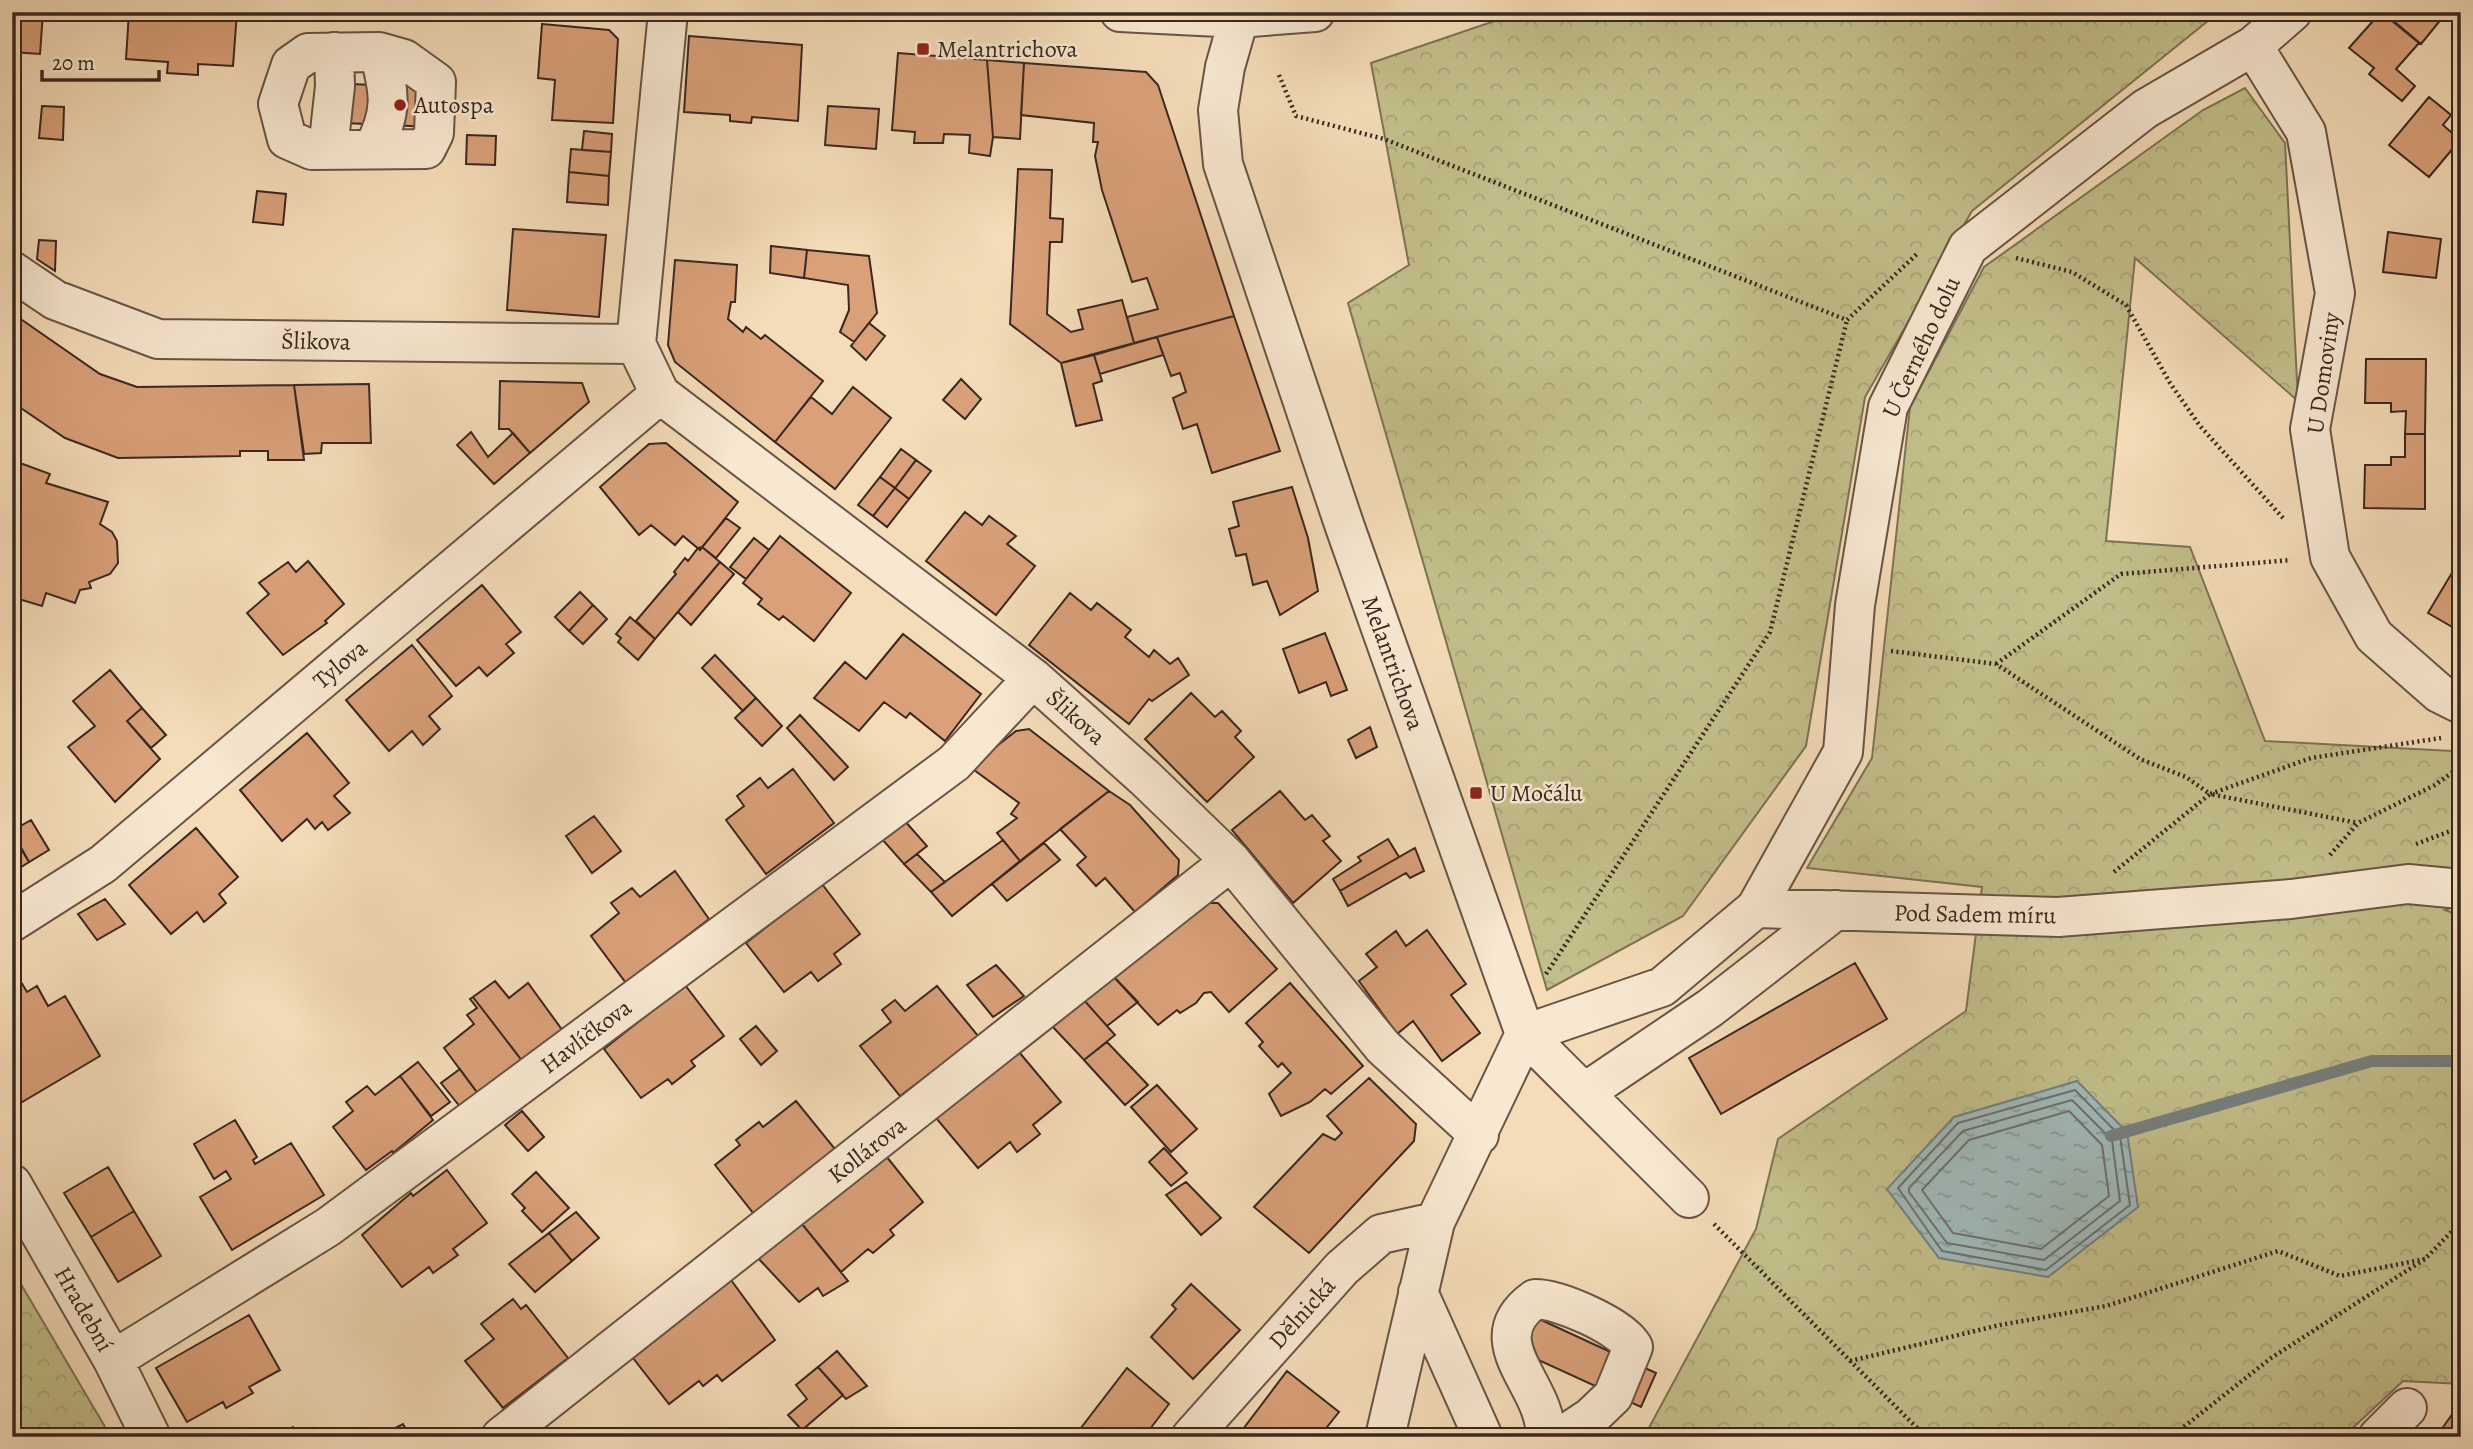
<svg xmlns="http://www.w3.org/2000/svg" width="2473" height="1449" viewBox="0 0 2473 1449" font-family="Alegreya,serif">
	<defs>
		<pattern id="forest-crowns" width="20" height="18" patternUnits="userSpaceOnUse" patternTransform="scale(1.75)"><rect width="20" height="18" fill="#c2be8a"/><path d="M2 6a3 3 0 1 1 6 0M12 15a3 3 0 1 1 6 0" fill="none" stroke="#a7a377"/></pattern>
		<pattern id="water-ripples" width="26" height="14" patternUnits="userSpaceOnUse" patternTransform="scale(1.75)"><rect width="26" height="14" fill="#a0b9b9"/><path d="M2 4q2-2 4 0t4 0M15 11q2-2 4 0t4 0" fill="none" stroke="#839696"/></pattern>
	</defs>
	<rect width="100%" height="100%" fill="#f4dcb8"/>
	<filter id="stains"><feTurbulence type="fractalNoise" baseFrequency=".00286" numOctaves="4"/><feColorMatrix values="0 0 0 0 .2 0 0 0 0 .09 0 0 0 0 .02 0 0 0 .5 -.17"/></filter>
	<radialGradient id="worn" r=".72"><stop offset=".6" stop-color="#630" stop-opacity="0"/><stop offset="1" stop-color="#630" stop-opacity=".3"/></radialGradient>
	<path fill="url(#forest-crowns)" stroke="#7e7255" stroke-width="2" d="M1521,12H2219L1972,211L1865,397L1806,746L1683,916L1547,990L1348,303L1409,265L1371,63Z
		M2245,88L2285,143L2298,401L2135,258L2106,541L2190,547L2265,741L2452,751L2461,749V904L2445,910L2461,916V1384L2403,1381L2343,1437H1644L1756,1229L1778,1139L1966,1011L1982,887L1807,868L1872,758L1910,407L1984,267L2203,110Z
		M12,1269L111,1437H12Z"/>
	<path fill="url(#water-ripples)" stroke="#777f7c" stroke-width="2" d="M2077,1081L2127,1132L2138,1207L2048,1277L1939,1258L1887,1189L1954,1117Z"/>
	<g fill="none" stroke-linecap="round" stroke-linejoin="round">
		<path stroke="#6d706c" stroke-width="2" d="M2075,1090L2120,1136L2130,1205L2046,1270L1942,1251L1898,1188L1958,1123Z
			M2072,1100L2112,1140L2120,1201L2044,1260L1947,1243L1909,1192V1188L1963,1131Z
			M2069,1111L2102,1145L2109,1196L2041,1249L1953,1233L1922,1190L1969,1140Z"/>
		<path stroke="#777f7c" stroke-width="12" d="M2111,1136L2372,1061H2461"/>
	</g>
	<path fill="#d9a079" stroke="#3a2720" stroke-width="2" d="M12,12H43L40,54L12,52Z
		M129,12H237L233,66L198,64V75L167,73L168,62L126,59Z
		M2381,12L2419,43L2396,69L2415,86L2402,101L2369,74L2374,68L2349,48Z
		M2383,12H2447L2421,44Z
		M542,24L609,30L618,39L613,123L552,120L555,80L538,78Z
		M689,36L802,45L798,121L752,117L751,123L730,121V115L684,112Z
		M898,53L987,60L993,137L990,156L969,153L970,135L944,134L943,143H914L915,132L892,130Z
		M987,60L1024,63L1020,139L993,137Z
		M1024,63L1146,72L1158,85L1234,316L1134,343L1127,317L1158,309L1147,278L1132,282L1102,190L1095,156L1098,142H1093L1094,123L1021,115Z
		M349,84L455,88L453,128L345,123Z
		M2429,97L2451,115L2443,125L2460,140L2429,177L2389,145Z
		M42,106L64,107L63,140L39,138Z
		M828,106L879,109L876,149L825,145Z
		M584,131L612,134L611,152L582,150Z
		M467,135L496,136L495,165L466,164Z
		M571,149L611,152L609,176L569,172Z
		M1018,169L1052,170L1050,218L1063,219L1062,242H1050L1047,314L1071,332L1083,329L1078,310L1122,300L1134,343L1061,363L1010,324Z
		M569,172L609,176L608,205L567,202Z
		M257,191L286,194L283,225L253,222Z
		M513,229L606,235L599,317L507,310Z
		M2388,232L2441,239L2436,278L2383,272Z
		M39,240L56,241L55,271L37,259Z
		M771,246L807,250L804,278L770,273Z
		M807,250L869,256L877,313L854,342L840,332L849,310L848,285L804,278Z
		M675,260L737,265L735,302H731L728,319L743,332L746,327L761,339L765,335L823,381L775,442L675,362L668,345Z
		M12,313L100,374L137,387L294,385L304,460H268V451H240V456L118,458L65,438L12,402Z
		M1234,316L1280,451L1212,473L1197,424L1183,429L1173,398L1186,392L1180,373L1171,376L1157,337Z
		M869,323L885,336L866,360L851,346Z
		M1157,337L1163,355L1100,374L1094,355Z
		M1094,355L1102,381L1093,384L1102,420L1076,426L1061,363Z
		M2366,359H2426L2425,434H2405L2406,411L2391,412V403H2365Z
		M961,379L981,399L965,419L943,400Z
		M500,381L582,383L589,402L530,453L509,429H499Z
		M369,384L371,443H322L321,453L304,454L294,385Z
		M853,387L891,418L835,489L775,442L811,397L832,414Z
		M471,432L488,457L513,433L530,453L494,484L457,445Z
		M2405,434H2425V509L2364,508L2365,465H2391V457H2405Z
		M666,443L738,502L700,550L683,536L675,545L651,525L639,535L600,487L649,444Z
		M901,449L916,460L895,488L880,477Z
		M12,460L50,474L46,483L108,502L100,524L112,532L117,541L118,563L110,574L89,582L91,588L80,590L75,603L46,593L42,606L12,597Z
		M916,460L931,471L909,499L895,488Z
		M880,477L895,488L873,516L858,505Z
		M1292,487L1308,538L1318,591L1280,615L1267,581L1253,585L1246,554L1236,556L1229,529L1239,526L1233,502Z
		M895,488L909,499L887,527L873,516Z
		M965,512L982,525L989,516L1016,536L1007,544L1035,566L996,615L926,561Z
		M726,518L740,528L716,558L702,547Z
		M780,536L851,593L814,641L783,616L779,620L758,604L762,599L743,583Z
		M754,538L769,550L746,579L730,567Z
		M702,547L720,562L655,639L636,621L676,574L674,572L685,558L688,561L698,548Z
		M308,561L344,604L325,621L327,623L283,655L247,613L269,594L259,583L288,562L296,572Z
		M720,562L734,574L691,625L678,612Z
		M2456,566L2461,569V632L2428,613Z
		M482,585L521,632L506,644L514,653L487,676L479,667L456,686L417,640Z
		M580,592L593,605L569,631L555,617Z
		M1070,593L1091,610L1097,603L1131,630L1125,637L1149,657L1154,650L1170,664L1178,658L1189,675L1152,701L1149,699L1129,724L1029,645Z
		M593,605L607,619L583,644L569,631Z
		M630,617L655,639L638,660L618,642L621,638L616,634Z
		M1325,633L1347,690L1331,696L1326,682L1299,693L1283,649Z
		M903,634L981,694L945,741L910,713L906,718L884,702L859,731L814,698L845,662L866,679Z
		M412,645L452,696L429,716L440,729L423,745L412,731L389,751L346,700Z
		M715,655L756,698L743,711L702,668Z
		M110,670L142,708L127,721L160,759L115,802L68,747L95,726L73,701Z
		M1191,693L1215,717L1222,711L1241,731L1235,737L1254,757L1207,802L1145,739Z
		M756,698L782,726L762,746L735,718Z
		M142,708L166,735L151,748L127,721Z
		M800,715L848,767L834,780L787,728Z
		M1370,727L1377,747L1356,758L1348,740Z
		M1029,729L1109,791L1020,861L997,833L1017,818L1011,814L1019,803L970,767L1016,731Z
		M307,733L349,783L334,796L350,813L328,830L322,822L315,829L307,819L282,841L240,790Z
		M793,769L834,823L766,874L726,820L744,806L737,796L760,778L768,788Z
		M1109,791L1130,805L1179,860L1178,875L1135,912L1105,878L1096,886L1077,865L1086,857L1060,829Z
		M1280,791L1305,820L1312,815L1330,836L1323,841L1341,861L1293,903L1232,830Z
		M594,816L621,851L592,873L566,836Z
		M31,820L49,850L29,862L12,831Z
		M904,820L927,846L904,864L881,838Z
		M196,828L238,877L219,894L226,903L204,922L197,912L171,934L129,885Z
		M12,834L29,862L12,873Z
		M1388,839L1399,857L1340,891L1333,879L1361,861L1358,857Z
		M1003,840L1020,861L952,916L931,892Z
		M1044,843L1060,860L1007,901L992,884Z
		M1415,848L1424,871L1410,878L1406,873L1348,906L1340,891Z
		M917,854L945,882L931,892L904,864Z
		M675,871L709,919L626,983L591,936L619,913L611,903L632,888L640,897Z
		M822,884L860,934L834,954L841,964L818,981L811,972L784,992L746,943Z
		M105,899L125,924L97,940L78,914Z
		M1206,903H1218L1277,969L1229,1012L1211,992L1204,993L1196,1003L1180,1013L1177,1010L1158,1025L1113,976Z
		M1427,930L1466,984L1451,995L1480,1033L1442,1061L1413,1021L1397,1034L1359,981L1377,967L1366,954L1396,931L1406,946Z
		M1855,963L1887,1019L1721,1114L1689,1058Z
		M996,965L1024,996L993,1017L967,985Z
		M12,967L27,992L37,986L48,1006L65,996L100,1056L12,1108Z
		M1113,976L1138,1002L1107,1026L1083,999Z
		M495,981L509,998L528,983L563,1031L523,1062L473,997Z
		M1290,983L1363,1066L1331,1094L1325,1089L1310,1102L1281,1116L1269,1094L1291,1073L1282,1063L1278,1067L1259,1046L1263,1042L1246,1023Z
		M685,985L724,1036L691,1061L695,1066L672,1084L668,1079L641,1098L604,1049Z
		M937,986L979,1037L900,1096L860,1046L891,1022L882,1010L895,1000L905,1011Z
		M473,997L523,1062L479,1095L444,1048L474,1024L467,1015L477,1008L470,999Z
		M1083,999L1115,1035L1084,1060L1051,1025Z
		M756,1026L777,1051L761,1065L740,1039Z
		M1107,1042L1148,1085L1125,1105L1084,1060Z
		M1019,1052L1061,1102L1033,1125L1040,1134L1017,1152L1010,1142L978,1168L936,1118Z
		M418,1062L450,1102L431,1116L400,1076Z
		M460,1069L479,1095L461,1108L441,1083Z
		M400,1076L433,1120L393,1153L392,1151L366,1170L333,1127L353,1111L346,1102L367,1086L375,1095Z
		M1369,1078L1416,1124L1414,1141L1309,1253L1254,1207L1323,1134L1335,1140L1342,1133L1327,1116Z
		M1157,1085L1197,1129L1171,1152L1131,1107Z
		M796,1101L835,1149L754,1214L715,1165L740,1145L736,1140L759,1122L763,1127Z
		M522,1111L544,1137L528,1151L505,1125Z
		M235,1120L257,1157L253,1160L255,1164L291,1143L324,1195L232,1250L200,1197L231,1179L226,1171L214,1179L194,1144Z
		M1164,1148L1187,1173L1171,1186L1149,1162Z
		M886,1156L923,1202L890,1230L894,1235L873,1253L868,1249L841,1272L802,1224Z
		M108,1167L134,1211L91,1237L64,1193Z
		M447,1170L487,1223L453,1249L458,1255L433,1273L429,1267L402,1287L362,1235L411,1193L413,1196Z
		M536,1172L569,1208L542,1232L522,1211L525,1208L512,1194Z
		M1186,1182L1221,1218L1201,1235L1166,1195Z
		M134,1211L161,1256L118,1282L91,1237Z
		M576,1212L599,1238L572,1261L549,1233Z
		M802,1224L848,1281L823,1296L818,1288L799,1302L758,1258Z
		M549,1233L572,1261L535,1292L509,1264Z
		M731,1280L775,1340L722,1381L717,1375L703,1386L699,1381L669,1404L633,1358Z
		M1191,1284L1240,1330L1193,1379L1151,1337L1176,1309L1172,1305Z
		M513,1299L521,1309L526,1305L568,1358L503,1408L465,1361L494,1339L481,1324Z
		M249,1315L280,1370L249,1387L253,1393L226,1408L223,1402L187,1422L156,1368Z
		M1537,1318L1656,1373L1641,1407L1521,1352Z
		M837,1351L867,1386L846,1399L818,1367Z
		M818,1367L843,1395L802,1430L788,1415L807,1399L796,1385Z
		M1127,1368L1169,1404L1150,1429L1154,1432L1150,1437H1074Z
		M1287,1371L1339,1412L1319,1437H1237Z
		M2461,1403V1423L2451,1416Z
		M2451,1416L2461,1423V1437H2450L2441,1430Z
		M403,1424L410,1437L379,1436Z
		M293,1427L299,1437L313,1428L318,1437H276Z
		M852,1428L860,1437H842Z"/>
	<g fill="none" stroke-linecap="round" stroke-linejoin="round">
		<defs>
			<path id="minor" d="M668,12L636,344L660,394L1033,678L1145,778L1231,861L1383,1047L1479,1135
				M1120,12L1239,18L1315,12
				M1239,18L1225,67L1218,110L1223,164L1345,527L1525,1034L1435,1222L1385,1437
				M2253,46L2306,132L2335,293L2310,429L2330,557L2374,636L2439,693L2461,704
				M379,52L404,59L436,82L434,133L426,149L312,150L287,139L278,104L291,65L308,53Z
				M373,149C393,112 390,93 379,52
				M328,150L335,86L334,52
				M12,271L55,300L158,339L636,344
				M1756,908L2058,917L2291,899L2408,884L2461,889
				M12,922L103,864L660,394
				M1584,1093L1710,1008L1836,910
				M12,1184L113,1360L151,1437
				M1689,1198L1525,1034L1662,987L1756,908L1843,752L1855,605L1888,407L1968,247L2145,109L2253,46L2292,12
				M1418,1292L1483,1437
				M113,1360L328,1227L954,763L1033,678
				M501,1437L1231,861
				M1191,1437L1342,1268L1381,1234L1435,1222
				M1545,1437C1550,1387 1475,1342 1535,1299C1559,1299 1621,1326 1633,1347L1613,1396L1591,1417L1561,1437
				M2378,1437L2407,1408"/>
		</defs>
		<use href="#minor" stroke="#685446" stroke-width="42"/>
		<path stroke="#3a2720" stroke-width="4.5" stroke-dasharray="2 3.5" stroke-linecap="butt" d="M1279,75L1296,116L1384,139L1847,320L1919,252
			M2016,258L2072,272L2126,305L2170,383L2200,426L2283,518
			M1891,651L1996,664L2140,759L2186,777L2210,794L2311,758L2441,738
			M1996,664L2121,574L2291,560
			M2416,844L2461,827
			M2330,855L2358,823L2435,785L2461,766
			M2114,872L2210,794L2358,823
			M1546,974L1770,632L1847,320
			M1714,1224L1926,1437
			M1850,1361L2000,1325L2106,1306L2278,1251L2340,1276L2425,1259
			M2171,1437L2271,1358L2425,1259L2461,1222"/>
		<use href="#minor" stroke="#f8e8d1" stroke-width="38"/>
	</g>
	<g fill="#8f2418" stroke="#f8e8d1" stroke-width="2.5">
		<rect x="916" y="42" width="14" height="14" rx="3.5"/>
		<circle cx="400" cy="105" r="7"/>
		<rect x="1469" y="786" width="14" height="14" rx="3.5"/>
	</g>
	<g text-anchor="middle" stroke-width="5" stroke-linejoin="round" paint-order="stroke">
		<g font-size="24" fill="#3a2720" stroke="#f8e8d1" text-anchor="start">
			<text x="937" y="57">Melantrichova</text>
			<text x="414" y="113">Autospa</text>
			<text x="1490" y="801">U Močálu</text>
		</g>
		<g font-size="24" fill="#3a2720" stroke="#f8e8d1">
			<text transform="translate(316 341) rotate(1)" y="8">Šlikova</text>
			<text transform="translate(1921 347) rotate(-65)" y="8">U Černého dolu</text>
			<text transform="translate(2323 373) rotate(-82)" y="8">U Domoviny</text>
			<text transform="translate(1393 663) rotate(70)" y="8">Melantrichova</text>
			<text transform="translate(340 664) rotate(-40)" y="8">Tylova</text>
			<text transform="translate(1076 717) rotate(42)" y="8">Šlikova</text>
			<text transform="translate(1975 914) rotate(1)" y="8">Pod Sadem míru</text>
			<text transform="translate(586 1036) rotate(-37)" y="8">Havlíčkova</text>
			<text transform="translate(867 1150) rotate(-38)" y="8">Kollárova</text>
			<text transform="translate(84 1309) rotate(60)" y="8">Hradební</text>
			<text transform="translate(1302 1313) rotate(-48)" y="8">Dělnická</text>
		</g>
	</g>
	<rect width="2473" height="1449" fill="none" stroke="#f4dcb8" stroke-width="42"/>
	<rect x="14" y="14" width="2445" height="1421" fill="none" stroke="#3a2720" stroke-width="3.5"/>
	<rect x="21" y="21" width="2431" height="1407" fill="none" stroke="#3a2720" stroke-width="2"/>
	<path d="M42 70v10h117v-10" fill="none" stroke="#3a2720" stroke-width="3.5"/>
	<text x="52" y="70" font-size="21" fill="#3a2720" stroke="#f8e8d1" stroke-width="5" paint-order="stroke">20 m</text>
	<rect width="100%" height="100%" filter="url(#stains)"/>
	<rect width="100%" height="100%" fill="url(#worn)"/>
</svg>
